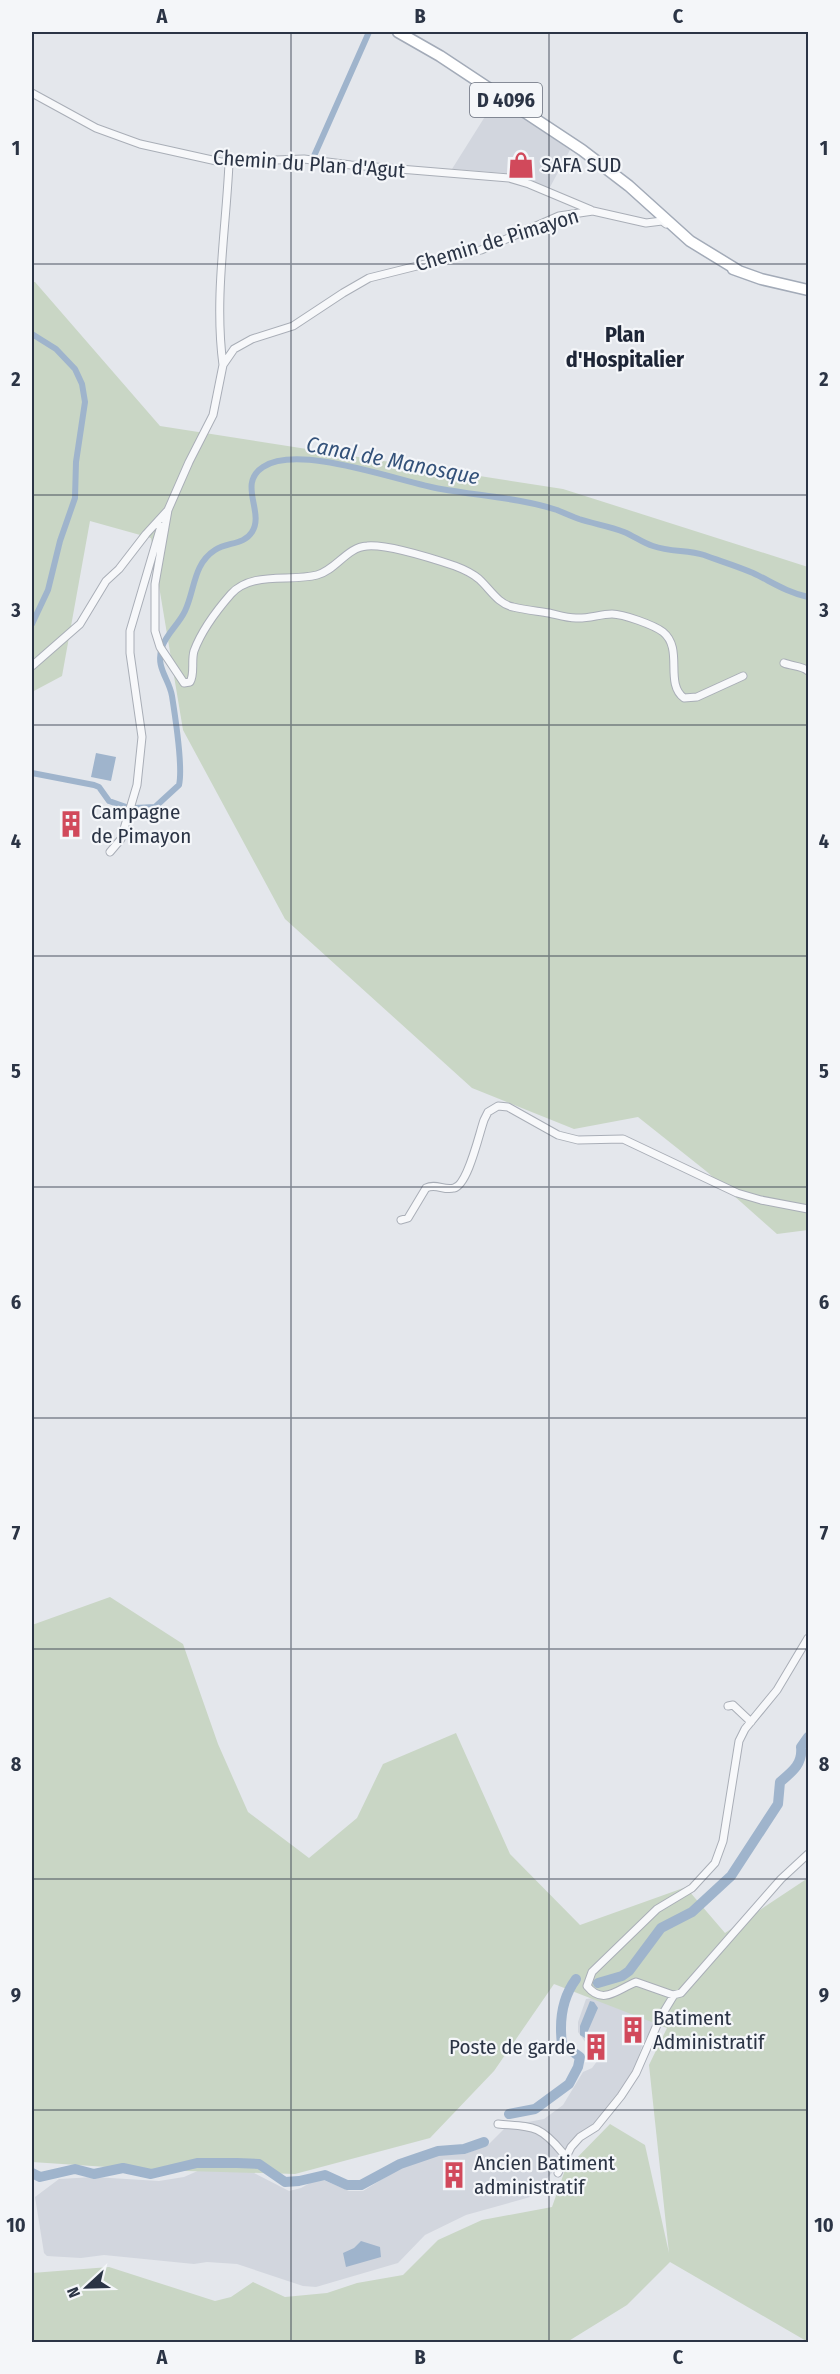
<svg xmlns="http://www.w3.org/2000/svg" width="840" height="2374" viewBox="0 0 840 2374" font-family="'Fira Sans Condensed',sans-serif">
	<rect width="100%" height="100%" fill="#e4e7ec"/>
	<path fill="#d2d6de" d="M496,99L570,150L549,189L525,178L504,173L452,169Z
		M593,1998L662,2006L652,2029L643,2043L634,2070L611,2105L595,2125L580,2133L569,2144L559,2165L530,2197L466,2215L425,2235L398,2263L316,2287L303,2286L237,2264L207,2262L194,2264L104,2255L81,2258L47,2256L44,2253L35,2197L59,2179L94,2177L159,2181L184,2177L202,2169H246L289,2191L301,2188L319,2178L349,2191H363L397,2170L438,2155L465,2154L488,2145L507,2126V2121L528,2122L544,2119L563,2105L583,2072L592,2068L598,2060L602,2051L586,2043L578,2032V2022L586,1999Z"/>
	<path fill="#c9d6c5" d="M32,282H35L160,426L563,489L808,567V1230L777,1234L706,1171L638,1117L574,1129L472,1088L285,919L183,730L151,538L90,521L62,676L32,692Z
		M110,1597L183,1644L218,1744L248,1812L309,1858L357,1818L383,1764L456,1733L510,1854L580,1925L689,1886V1891L725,1933L808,1878V2342L670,2262L627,2305L567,2342H32V2273L109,2267L215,2301L231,2297L253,2282L285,2297L327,2293L357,2283L403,2275L438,2240L482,2220L552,2207L565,2170L610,2124L645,2145L669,2253L649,2065L667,2028L554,1984L494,2071L430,2138L295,2174L152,2170L32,2162V1625Z"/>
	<path fill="#9fb4cc" d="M96,753L116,757L111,781L91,777Z
		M590,2001L594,2002L598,2008L585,2038L580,2035V2026Z
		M361,2241L380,2247L381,2257L346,2267L343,2253L354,2248Z"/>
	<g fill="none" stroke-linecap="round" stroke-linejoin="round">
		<path stroke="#9fb4cc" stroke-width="6" d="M314,156L369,32
			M32,334L56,349L75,369L82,384L85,402L76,462L75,498L60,541L48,590L32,624
			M32,773L94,785L99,787L109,801L129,808
			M134,808L155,807L179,785C183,768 175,715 172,696C169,678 155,668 162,647C167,633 179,624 185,611C195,590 193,564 215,550C227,542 244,545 252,532C265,512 237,484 263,467C299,443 400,482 441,489C480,496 520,498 557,510C564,513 571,516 579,519C594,524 609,526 624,532C634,536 643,543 653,546C670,552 688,550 704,555C720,561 737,566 753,573C772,582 786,592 808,597"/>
		<path stroke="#9fb4cc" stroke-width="10" d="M598,1983L622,1976L629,1971L661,1928L692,1912L731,1876L778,1804L780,1782C792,1772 803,1764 801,1747L808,1737
			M509,2114L535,2109L569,2084L578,2067L580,2057L562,2044C559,2020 562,1998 576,1979
			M32,2173L40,2177L75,2169L94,2174L123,2168L151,2174L197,2163H237L259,2164L285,2182L299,2181L325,2175L347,2185H361L400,2164L438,2151L464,2149L484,2142"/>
		<defs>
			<path id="street" d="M32,93L96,128L140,144L221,162L304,159L351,165L509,178L529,184L591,210
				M223,365C214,298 226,230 229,163
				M168,510L155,584V631L160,647L184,683L190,682C195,674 191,661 194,651C201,632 217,610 231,594C252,571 289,582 317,575C336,570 347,547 367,546C388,544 434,559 455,566C463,569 472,573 479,579C490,589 498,604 513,607C525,610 537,611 549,613C558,615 567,618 576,618C588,619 600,614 612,614C623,614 654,625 663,632C684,649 664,683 684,698L697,697L743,676
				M784,663C791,666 803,666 808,671
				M32,666L80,624L106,581L119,569L146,534L168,510L189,462L213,415L223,365L234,349L252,339L293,326L343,293L369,278L481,250L559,216L593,211L646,223L662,221L666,224
				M110,852L121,839L137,785L142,737L130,653V631L161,526
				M401,1220L408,1218L426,1188C436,1183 444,1191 454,1188C468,1185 479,1134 484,1120L488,1112L498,1106L508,1107L558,1135L578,1140L623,1139L737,1193L761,1200L808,1209
				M808,1638L777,1690L745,1729L739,1741L723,1841L715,1863L692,1888L657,1909L592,1972L587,1986C603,2006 618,1989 636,1982L673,1995L681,1993L781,1879L808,1854
				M728,1706L733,1705L751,1722
				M498,2124C532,2127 539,2124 562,2152
				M558,2173L571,2147L580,2137L596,2127L621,2096L636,2073L660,2018L674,1995"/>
			<path id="primary" d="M398,32L440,56L582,150L629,186L690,241L739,271
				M733,269L761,279L808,290"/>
		</defs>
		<use href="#street" stroke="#a9aeb7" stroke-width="9"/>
		<use href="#primary" stroke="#a3abb8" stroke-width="13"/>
		<use href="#street" stroke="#f7f8fa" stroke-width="7"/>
		<use href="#primary" stroke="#fff" stroke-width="10"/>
	</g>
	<path fill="none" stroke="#2b3445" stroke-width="1.5" stroke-opacity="0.55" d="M291,32V2342M549,32V2342M32,264H808M32,495H808M32,725H808M32,956H808M32,1187H808M32,1418H808M32,1649H808M32,1879H808M32,2110H808"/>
	<defs>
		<symbol id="shop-bare" viewBox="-9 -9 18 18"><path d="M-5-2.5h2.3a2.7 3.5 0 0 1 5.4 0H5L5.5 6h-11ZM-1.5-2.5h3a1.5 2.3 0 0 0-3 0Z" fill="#d1495b" stroke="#f4f6f9" stroke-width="2.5" paint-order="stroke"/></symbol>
		<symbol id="building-bare" viewBox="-9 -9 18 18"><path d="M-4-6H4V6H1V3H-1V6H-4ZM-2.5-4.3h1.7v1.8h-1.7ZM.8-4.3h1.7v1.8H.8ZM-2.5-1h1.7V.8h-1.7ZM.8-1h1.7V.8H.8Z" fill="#d1495b" stroke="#f4f6f9" stroke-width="2.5" paint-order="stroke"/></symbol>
	</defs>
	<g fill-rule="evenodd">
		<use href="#shop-bare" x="502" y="146" width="38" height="38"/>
		<use href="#building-bare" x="52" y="805" width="38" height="38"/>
		<use href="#building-bare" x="614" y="2011" width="38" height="38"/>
		<use href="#building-bare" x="577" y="2028" width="38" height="38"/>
		<use href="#building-bare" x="435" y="2156" width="38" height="38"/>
	</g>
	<g text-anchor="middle" stroke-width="4.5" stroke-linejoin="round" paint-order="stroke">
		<rect fill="#f4f6f9" stroke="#676e7b" stroke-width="1.5" x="470" y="83" width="72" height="34" rx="4.5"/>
		<g font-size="20" font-weight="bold" fill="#2b3445">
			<text x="506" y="107">D 4096</text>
		</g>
		<g font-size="21" fill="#2b3445" stroke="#f4f6f9">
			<text transform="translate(309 164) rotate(4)" y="7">Chemin du Plan d'Agut</text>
			<text transform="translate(497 240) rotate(-17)" y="7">Chemin de Pimayon</text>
		</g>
		<g font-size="21" fill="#2b3445" stroke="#f4f6f9" text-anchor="start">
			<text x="541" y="172">SAFA SUD</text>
			<text x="91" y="819">Campagne<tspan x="91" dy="24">de Pimayon</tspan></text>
			<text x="653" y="2025">Batiment<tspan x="653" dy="24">Administratif</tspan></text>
			<text x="576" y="2054" text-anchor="end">Poste de garde</text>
			<text x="474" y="2170">Ancien Batiment<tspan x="474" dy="24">administratif</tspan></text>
		</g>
		<g font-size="22" font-weight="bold" fill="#1d2536" stroke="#f4f6f9">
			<text x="625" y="342">Plan<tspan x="625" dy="25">d'Hospitalier</tspan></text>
		</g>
		<g font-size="22" font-style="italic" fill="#34527a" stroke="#f4f6f9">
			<text transform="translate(393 460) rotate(11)" y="8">Canal de Manosque</text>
		</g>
	</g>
	<rect width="840" height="2374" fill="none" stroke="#f4f6f9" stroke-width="66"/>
	<g transform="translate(87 2287) rotate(248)" stroke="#f4f6f9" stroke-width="4.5" paint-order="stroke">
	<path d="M0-4.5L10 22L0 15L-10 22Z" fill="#2b3445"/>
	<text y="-9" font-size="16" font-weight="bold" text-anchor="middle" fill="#2b3445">N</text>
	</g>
	<rect x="33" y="33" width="774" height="2308" fill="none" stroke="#2b3445" stroke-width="2"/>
	<g font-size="20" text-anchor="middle" font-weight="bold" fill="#2b3445">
		<text x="162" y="23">A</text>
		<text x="420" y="23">B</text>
		<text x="678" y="23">C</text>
		<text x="16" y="155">1</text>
		<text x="824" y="155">1</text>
		<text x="16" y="386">2</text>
		<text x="824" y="386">2</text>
		<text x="16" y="617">3</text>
		<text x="824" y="617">3</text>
		<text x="16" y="848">4</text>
		<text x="824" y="848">4</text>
		<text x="16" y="1078">5</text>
		<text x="824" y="1078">5</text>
		<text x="16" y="1309">6</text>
		<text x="824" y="1309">6</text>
		<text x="16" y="1540">7</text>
		<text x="824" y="1540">7</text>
		<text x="16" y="1771">8</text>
		<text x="824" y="1771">8</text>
		<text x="16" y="2002">9</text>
		<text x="824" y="2002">9</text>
		<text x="16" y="2232">10</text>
		<text x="824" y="2232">10</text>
		<text x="162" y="2364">A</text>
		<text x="420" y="2364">B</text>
		<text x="678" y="2364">C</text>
	</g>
</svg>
